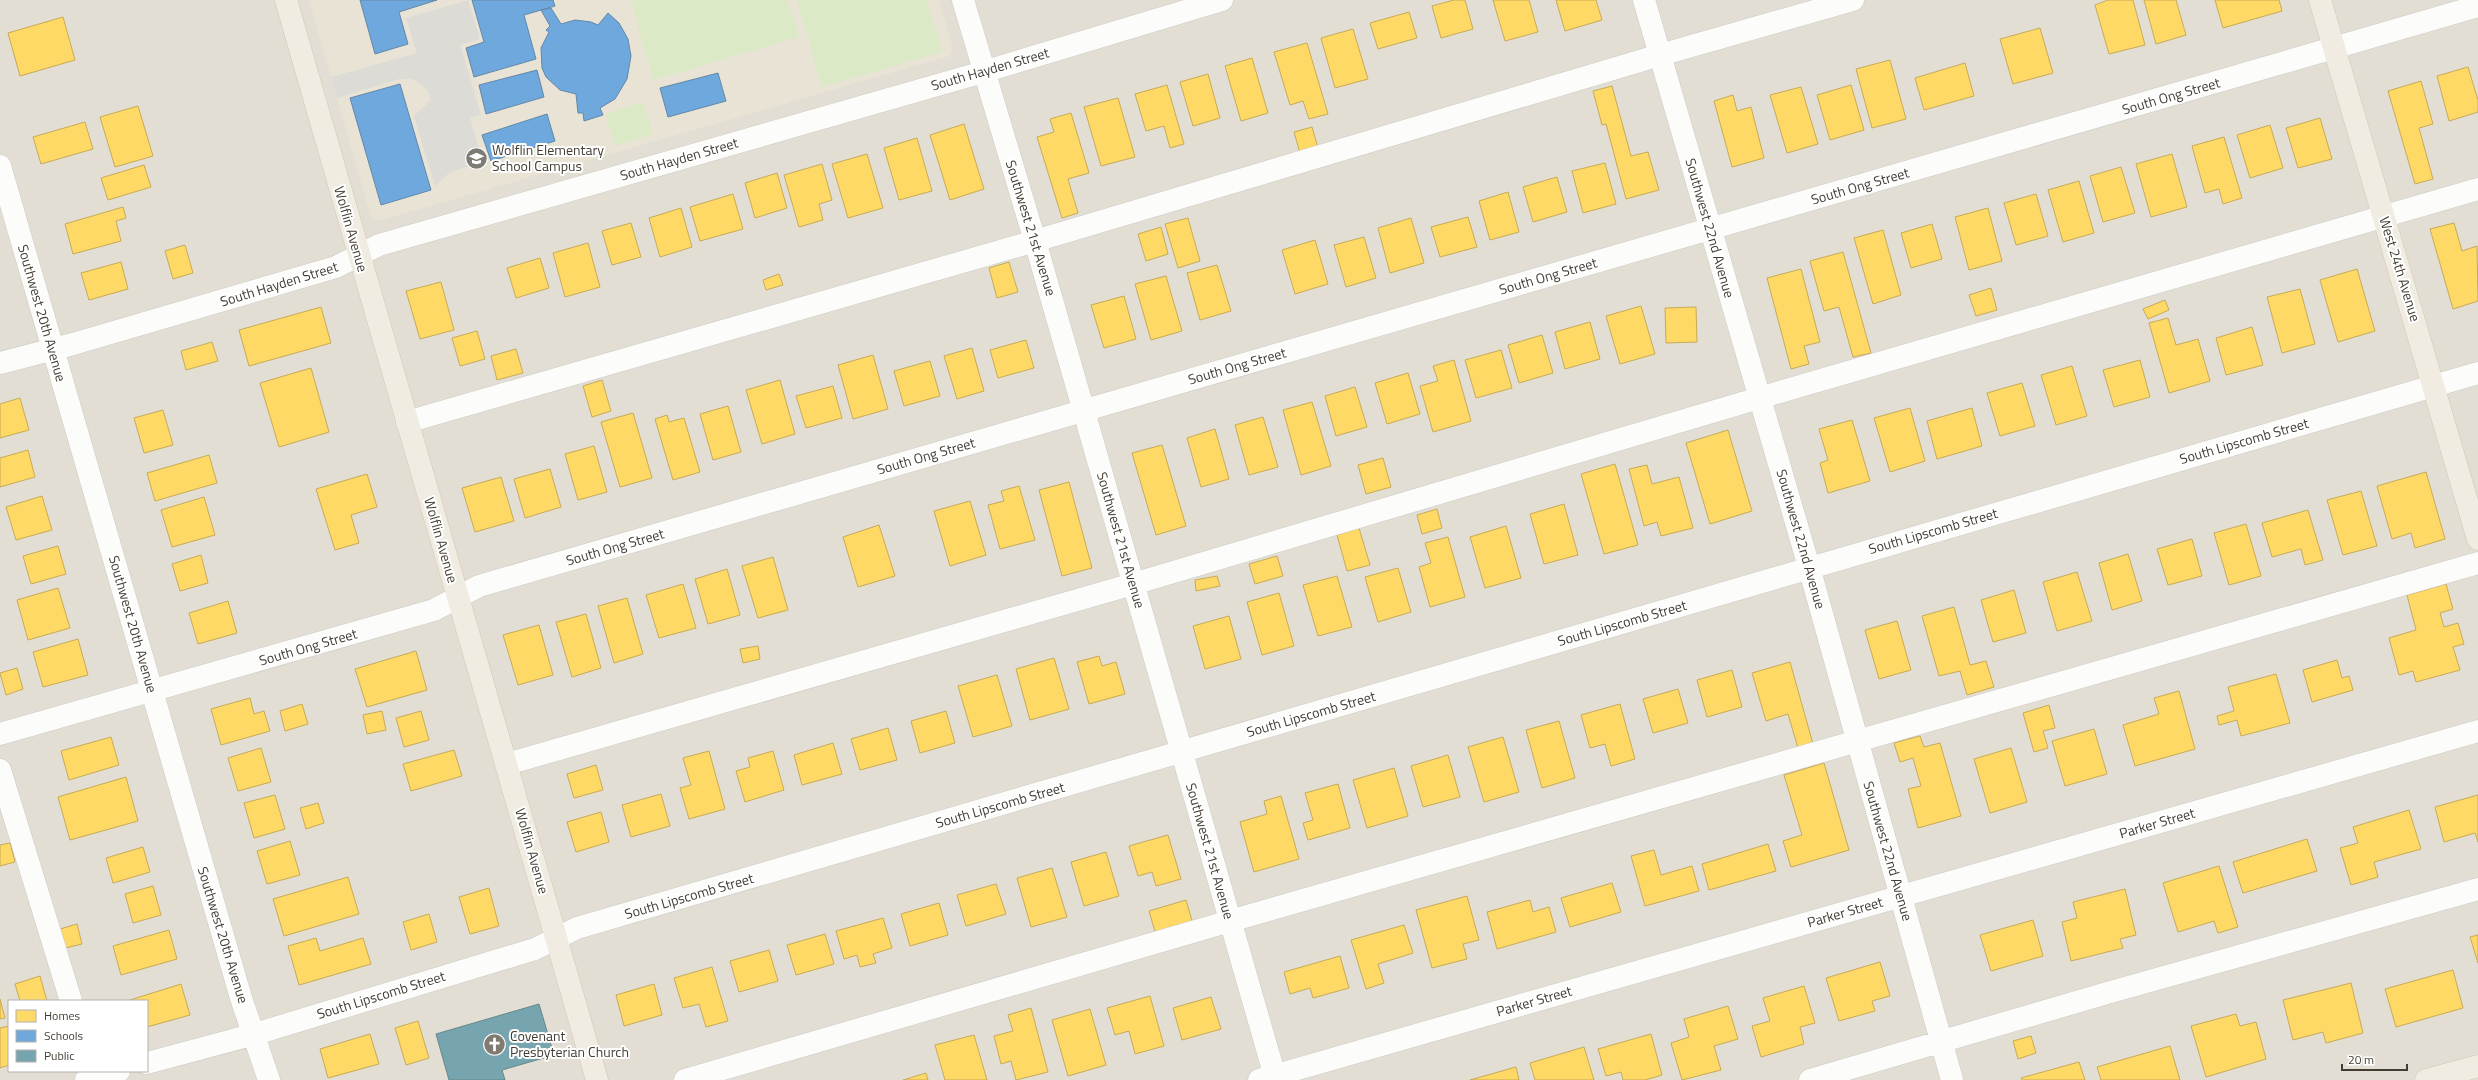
<svg xmlns="http://www.w3.org/2000/svg" width="2478" height="1080" viewBox="0 0 2478 1080" font-family="'Titillium Web',sans-serif">
	<rect width="100%" height="100%" fill="#eeece6"/>
	<path fill="#e2ded3" fill-rule="evenodd" d="M0,0H2478V1080H0ZM9,1001H147V1071H9Z"/>
	<path fill="#e9e3d5" d="M309,0H939L953,49L950,56L378,221L371,217Z"/>
	<path fill="#dbe9c6" d="M634,0H787L799,37L653,80L631,1Z
		M797,0H927L942,52L822,87Z
		M643,102L653,134L616,146L605,114Z"/>
	<path fill="#dddbd6" d="M468,0L480,39L460,45L481,115L470,118L483,162L450,172L435,186L414,116L431,100L428,91L419,83L411,79H399L337,98L331,77L417,53L406,18Z"/>
	<path fill="#ffd966" stroke="#c7aa57" d="M1454,0H1465L1473,29L1441,38L1432,6Z
		M1493,0H1529L1538,32L1505,41Z
		M1556,0H1596L1602,20L1565,31Z
		M2108,0H2133L2145,45L2109,54L2095,5Z
		M2144,0H2176L2186,35L2156,44Z
		M2215,0H2279L2282,11L2223,28Z
		M1409,12L1417,38L1378,49L1370,23Z
		M63,17L75,60L20,76L8,33Z
		M2040,28L2053,73L2013,84L2000,39Z
		M1353,29L1368,79L1335,88L1321,38Z
		M1307,43L1328,114L1309,119L1303,101L1290,105L1274,52Z
		M1252,58L1268,113L1241,121L1225,66Z
		M1890,60L1906,119L1872,128L1856,69Z
		M1965,63L1974,96L1924,110L1915,78Z
		M2468,67L2478,100V112L2449,121L2437,76Z
		M1208,74L1220,118L1193,126L1180,82Z
		M2421,81L2433,124L2419,128L2433,179L2415,184L2388,91Z
		M1167,85L1184,144L1170,148L1164,126L1146,131L1135,94Z
		M1851,85L1864,130L1830,140L1817,95Z
		M1612,86L1631,156L1648,152L1659,190L1626,199L1606,124L1602,125L1593,91Z
		M1801,87L1818,144L1787,153L1770,95Z
		M1733,95L1737,111L1751,107L1764,158L1732,167L1714,101Z
		M1118,98L1135,157L1101,166L1084,107Z
		M138,106L153,156L115,167L100,117Z
		M1071,113L1089,173L1068,179L1078,213L1062,218L1037,137L1054,132L1050,119Z
		M2320,118L2332,159L2298,168L2286,128Z
		M85,122L93,149L41,164L33,137Z
		M964,124L984,189L950,200L930,135Z
		M2270,125L2283,168L2250,178L2237,135Z
		M1312,127L1318,148L1300,153L1294,132Z
		M2224,137L2242,198L2223,204L2219,189L2205,193L2192,146Z
		M917,138L932,191L899,200L884,148Z
		M867,154L883,208L848,218L832,164Z
		M2172,154L2187,207L2151,217L2136,164Z
		M1605,163L1616,204L1583,213L1572,171Z
		M822,164L832,200L819,204L823,220L799,227L784,175Z
		M144,165L151,187L108,200L101,178Z
		M2121,167L2135,213L2103,222L2090,176Z
		M777,173L787,208L755,218L745,183Z
		M1557,177L1567,212L1533,222L1523,187Z
		M2079,181L2094,233L2063,242L2048,190Z
		M1508,192L1519,232L1490,240L1479,201Z
		M733,194L743,229L700,241L690,207Z
		M2036,194L2048,236L2016,245L2004,203Z
		M123,207L126,218L116,221L121,241L73,254L65,224Z
		M681,208L692,247L660,257L649,218Z
		M1988,208L2002,261L1969,270L1955,217Z
		M1468,217L1477,247L1440,257L1431,227Z
		M1188,218L1200,261L1178,268L1165,224Z
		M1411,218L1424,263L1390,273L1378,228Z
		M631,223L641,257L612,265L602,231Z
		M2454,223L2462,251L2477,246L2478,301L2453,309L2430,229Z
		M1932,224L1942,259L1911,268L1901,233Z
		M1161,227L1168,254L1146,261L1138,234Z
		M1883,230L1901,295L1873,304L1854,238Z
		M1364,237L1376,278L1346,287L1334,245Z
		M1315,240L1328,284L1295,294L1282,250Z
		M588,243L600,287L565,297L553,253Z
		M185,245L193,273L173,279L165,251Z
		M1843,252L1871,353L1853,357L1839,307L1824,311L1810,261Z
		M540,258L549,288L516,298L507,268Z
		M121,262L128,289L89,300L81,273Z
		M1009,262L1018,292L997,298L989,268Z
		M1217,265L1231,311L1200,320L1187,273Z
		M1801,269L1820,342L1804,346L1809,364L1791,369L1767,278Z
		M2357,269L2375,331L2338,342L2320,280Z
		M779,274L783,285L766,290L763,280Z
		M1166,276L1182,331L1151,340L1135,284Z
		M441,282L454,330L420,339L406,291Z
		M1991,288L1997,310L1976,316L1969,295Z
		M2300,289L2315,344L2282,353L2267,297Z
		M1124,296L1136,339L1104,348L1091,305Z
		M2165,300L2169,310L2148,319L2143,309Z
		M1641,306L1655,354L1620,364L1606,316Z
		M321,307L331,343L249,366L239,330Z
		M1696,307L1697,342L1666,343L1665,308Z
		M2168,318L2176,345L2198,339L2210,381L2169,393L2149,323Z
		M1590,322L1600,359L1565,369L1555,332Z
		M2252,327L2263,365L2226,375L2216,338Z
		M477,331L485,359L460,366L452,338Z
		M1542,335L1553,373L1519,383L1508,345Z
		M1026,340L1034,368L998,378L990,350Z
		M212,342L218,361L186,370L181,351Z
		M972,348L984,391L957,399L944,356Z
		M516,349L523,373L497,380L491,356Z
		M1501,350L1512,388L1476,398L1465,360Z
		M873,355L888,409L853,419L838,365Z
		M1454,360L1471,421L1433,432L1420,386L1438,381L1433,366Z
		M2140,360L2150,397L2114,407L2103,370Z
		M930,361L940,396L904,406L894,371Z
		M2072,366L2087,416L2056,425L2041,375Z
		M311,368L329,432L279,447L260,383Z
		M1408,373L1420,414L1387,424L1375,383Z
		M602,380L611,411L592,417L583,386Z
		M780,380L795,434L762,444L746,390Z
		M2022,383L2035,426L2000,436L1987,393Z
		M833,386L842,418L806,428L796,396Z
		M1355,387L1367,427L1336,436L1325,396Z
		M20,398L29,430L0,438V404Z
		M1312,402L1331,466L1301,475L1283,410Z
		M728,406L741,452L713,460L700,414Z
		M1910,408L1925,461L1890,472L1874,418Z
		M1972,408L1982,446L1937,459L1927,421Z
		M163,410L173,445L144,453L134,418Z
		M633,413L652,478L620,487L601,422Z
		M667,415L669,422L684,418L700,472L673,480L655,419Z
		M1263,417L1278,467L1249,475L1235,425Z
		M1852,420L1870,481L1828,493L1820,463L1828,460L1819,429Z
		M1215,429L1229,479L1201,487L1187,438Z
		M1728,430L1752,511L1710,524L1686,443Z
		M1162,445L1186,526L1156,535L1132,453Z
		M594,446L607,492L578,500L565,454Z
		M28,450L35,477L0,487V458Z
		M209,455L217,483L155,501L147,473Z
		M1383,458L1391,487L1366,494L1358,465Z
		M1615,464L1638,545L1604,554L1581,474Z
		M1647,465L1652,484L1679,477L1693,528L1661,536L1657,522L1644,526L1629,469Z
		M550,469L561,507L525,518L514,479Z
		M2426,472L2445,539L2415,548L2411,533L2392,539L2377,486Z
		M367,474L377,507L351,515L359,543L335,550L316,489Z
		M501,477L514,521L475,532L462,488Z
		M1069,482L1092,568L1062,576L1039,490Z
		M1019,486L1035,540L1000,549L988,505L1004,501L1001,491Z
		M2361,491L2377,546L2343,555L2327,500Z
		M42,496L52,530L16,540L6,507Z
		M204,497L215,535L172,547L161,510Z
		M970,501L986,555L950,566L934,511Z
		M1564,504L1578,555L1544,564L1530,514Z
		M1437,509L1442,528L1422,534L1417,515Z
		M2308,510L2323,560L2305,565L2301,549L2272,557L2262,523Z
		M2246,524L2261,576L2229,585L2214,533Z
		M879,525L895,576L858,587L843,537Z
		M1506,526L1521,578L1485,588L1470,537Z
		M1359,528L1370,565L1347,571L1337,535Z
		M1448,537L1465,597L1430,607L1419,567L1431,563L1425,543Z
		M2192,539L2202,576L2168,585L2157,549Z
		M58,546L66,574L31,584L23,556Z
		M2128,554L2142,601L2112,610L2099,563Z
		M201,555L208,583L180,591L172,564Z
		M1277,556L1283,576L1255,584L1249,564Z
		M773,557L788,610L758,618L742,566Z
		M1398,568L1411,612L1378,622L1365,577Z
		M727,569L740,615L708,624L695,579Z
		M2077,572L2092,621L2057,631L2043,582Z
		M1217,576L1220,586L1196,591L1195,580Z
		M1337,576L1352,627L1318,636L1303,585Z
		M683,584L696,628L659,638L646,595Z
		M2446,584L2453,609L2440,613L2444,627L2458,623L2464,644L2453,647L2460,670L2416,682L2413,671L2399,675L2389,638L2416,630L2407,595Z
		M58,588L70,628L28,640L17,600Z
		M2014,590L2026,633L1993,642L1981,600Z
		M1279,593L1294,646L1262,655L1247,602Z
		M627,598L643,654L614,663L598,606Z
		M228,601L237,633L198,644L189,613Z
		M1954,607L1970,665L1986,661L1994,687L1967,695L1960,671L1939,676L1922,616Z
		M586,614L601,668L572,677L556,622Z
		M1229,616L1241,659L1205,669L1193,626Z
		M1897,621L1911,670L1879,679L1865,630Z
		M539,625L553,675L518,685L503,635Z
		M78,639L88,675L43,687L33,652Z
		M758,646L760,659L743,663L740,649Z
		M416,651L427,690L367,707L355,669Z
		M1099,656L1102,666L1116,662L1125,694L1089,704L1077,662Z
		M1054,658L1069,709L1030,720L1016,669Z
		M2337,660L2342,678L2349,676L2353,690L2312,702L2303,670Z
		M1790,662L1813,744L1798,748L1788,714L1766,721L1752,673Z
		M17,668L23,689L6,695L0,673Z
		M1732,670L1742,707L1707,717L1697,680Z
		M2276,674L2290,723L2241,736L2237,720L2219,725L2217,716L2234,711L2228,687Z
		M997,675L1012,726L973,737L958,686Z
		M1678,689L1688,723L1653,733L1643,699Z
		M2179,691L2195,749L2135,766L2123,725L2159,714L2154,698Z
		M250,698L254,714L264,711L270,731L221,745L211,709Z
		M302,704L308,724L285,731L280,711Z
		M1620,704L1635,759L1611,766L1605,744L1590,748L1581,715Z
		M2049,705L2055,728L2043,731L2048,748L2034,752L2023,713Z
		M382,711L386,730L367,734L363,715Z
		M421,711L429,740L404,747L396,718Z
		M946,711L955,743L920,753L911,721Z
		M1559,721L1575,778L1542,788L1526,730Z
		M888,728L897,760L860,770L851,739Z
		M2094,729L2107,774L2065,786L2052,741Z
		M1920,736L1924,747L1940,743L1961,816L1918,828L1908,789L1921,786L1913,758L1900,762L1894,743Z
		M111,737L119,765L69,780L61,751Z
		M1503,737L1519,792L1484,802L1468,747Z
		M833,743L842,774L802,785L794,755Z
		M261,748L271,782L238,791L228,758Z
		M2011,748L2027,802L1990,813L1974,759Z
		M454,750L462,776L411,791L403,764Z
		M709,751L725,809L689,819L680,788L691,785L683,758Z
		M773,751L784,790L745,802L736,771L750,767L748,758Z
		M1448,755L1460,797L1423,807L1411,766Z
		M1824,763L1849,850L1791,867L1783,841L1802,835L1784,775Z
		M596,765L603,790L574,798L567,774Z
		M1394,768L1408,816L1367,828L1353,780Z
		M126,777L138,821L70,840L58,797Z
		M1338,784L1350,828L1308,840L1303,823L1313,820L1305,793Z
		M661,794L670,826L631,837L622,805Z
		M275,795L285,829L254,838L244,803Z
		M2478,795V842L2475,833L2444,842L2435,807Z
		M1281,796L1299,859L1254,872L1240,822L1267,814L1264,801Z
		M318,803L324,823L306,829L300,808Z
		M2409,810L2421,849L2374,862L2378,877L2351,885L2340,848L2358,843L2353,827Z
		M601,812L609,842L576,852L567,822Z
		M1168,835L1181,879L1156,886L1152,872L1138,876L1129,846Z
		M2307,839L2317,871L2243,893L2233,862Z
		M290,841L300,875L267,884L257,851Z
		M10,843L15,862L0,866V845Z
		M1768,844L1776,871L1709,890L1702,864Z
		M143,847L150,872L113,883L106,858Z
		M1654,850L1661,875L1692,866L1699,891L1645,906L1631,856Z
		M1106,852L1119,896L1084,906L1071,862Z
		M2219,866L2238,927L2218,933L2214,921L2178,932L2163,883Z
		M1052,868L1067,917L1031,927L1017,878Z
		M348,877L359,914L284,936L273,899Z
		M1612,883L1621,912L1570,927L1561,898Z
		M996,884L1006,914L966,926L957,895Z
		M153,886L161,915L133,923L125,894Z
		M489,888L499,926L470,934L459,897Z
		M2125,889L2136,935L2120,939L2123,948L2071,961L2062,922L2077,918L2073,902Z
		M1467,896L1479,940L1463,944L1467,959L1432,968L1416,910Z
		M1186,900L1193,924L1156,935L1149,911Z
		M1530,900L1533,912L1549,907L1556,932L1497,949L1487,912Z
		M939,903L948,935L910,946L901,914Z
		M429,914L437,942L411,950L403,922Z
		M883,918L892,948L873,954L876,963L860,967L857,955L844,959L836,931Z
		M2033,920L2043,956L1991,971L1980,935Z
		M77,924L82,944L65,948L60,929Z
		M1404,925L1413,953L1378,964L1384,983L1366,989L1351,940Z
		M169,930L177,959L121,975L113,946Z
		M825,934L834,964L796,975L787,945Z
		M2478,935V963L2470,937Z
		M316,938L320,951L363,938L371,964L299,985L288,946Z
		M769,950L778,981L739,992L730,961Z
		M1340,956L1349,988L1313,998L1310,988L1290,994L1284,972Z
		M1880,962L1890,996L1872,1001L1875,1011L1839,1021L1826,978Z
		M712,967L728,1021L706,1027L699,1004L683,1008L674,978Z
		M2453,970L2463,1008L2396,1027L2385,989Z
		M40,976L47,1001H20L15,984Z
		M2351,983L2363,1033L2326,1043L2323,1032L2293,1040L2283,1000Z
		M181,984L190,1015L147,1027V1001H127Z
		M654,984L662,1015L624,1026L616,995Z
		M1804,986L1815,1023L1800,1027L1804,1044L1761,1057L1752,1026L1770,1021L1763,998Z
		M1150,996L1164,1046L1135,1054L1129,1031L1115,1035L1107,1008Z
		M1211,997L1221,1029L1182,1040L1173,1008Z
		M0,999L5,1018L0,1019Z
		M1728,1006L1738,1039L1714,1046L1721,1070L1682,1080L1671,1043L1689,1037L1684,1019Z
		M1031,1008L1048,1072L1016,1080L1011,1061L1001,1064L994,1036L1013,1031L1008,1015Z
		M1090,1009L1106,1065L1068,1076L1052,1020Z
		M2236,1014L2240,1026L2256,1022L2266,1059L2206,1077L2191,1026Z
		M418,1021L429,1058L406,1065L395,1028Z
		M9,1026V1065L0,1068V1028Z
		M370,1034L379,1064L328,1078L320,1049Z
		M1651,1034L1662,1075L1645,1080H1623L1621,1072L1606,1076L1598,1049Z
		M974,1035L987,1080H945L935,1045Z
		M2031,1036L2036,1053L2018,1059L2013,1041Z
		M2170,1046L2180,1080H2101L2097,1067Z
		M1584,1047L1594,1080H1535L1530,1063Z
		M2079,1062L2085,1080H2022L2021,1078Z
		M1516,1067L1519,1080H1470Z
		M926,1073L928,1080H903Z"/>
	<path fill="#6fa8dc" stroke="#6288a9" d="M360,0H437L399,12L408,44L375,54Z
		M472,0H553L555,6L524,15L536,59L474,77L466,48L484,42Z
		M551,8L561,24L575,20L591,22L598,25L608,13L619,23L628,39L631,56L627,79L615,99L600,108L603,115L584,121L583,113H578L576,94L560,90L546,77L542,68L541,48L549,32L546,30L550,26L541,10Z
		M537,70L544,97L486,114L479,85Z
		M718,73L726,101L668,117L660,88Z
		M400,84L431,190L381,205L350,98Z
		M547,114L555,141L491,161L482,135Z"/>
	<path fill="#76a5af" stroke="#67868a" d="M539,1004L554,1055L502,1070L505,1080H449L436,1034Z"/>
	<g fill="none" stroke-linecap="round" stroke-linejoin="round">
		<defs>
			<path id="minor" d="M963,0L1035,241L1276,1080
				M1644,0L1809,567L1952,1080
				M0,166L241,998L269,1080
				M0,363L73,344L336,267L379,245L983,72L1222,0
				M407,422L1035,241L1660,55L1853,0
				M0,734L434,610L479,586L2478,6
				M507,764L1133,584L1759,398L2478,189
				M0,770L71,1001
				M147,1063L255,1034L535,949L577,928L2478,373
				M86,1080L119,1071
				M685,1080L1230,921L2478,563
				M1259,1080L2478,731
				M1810,1080L2107,993L2478,889"/>
			<path id="major" d="M286,0L597,1080
				M2320,0L2478,539
				M2426,1080L2478,1066"/>
		</defs>
		<use href="#minor" stroke="#cccac4" stroke-width="23"/>
		<use href="#major" stroke="#d0c8b3" stroke-width="23"/>
		<use href="#minor" stroke="#fcfcfb" stroke-width="22"/>
		<use href="#major" stroke="#f0ece2" stroke-width="22"/>
	</g>
	<defs>
		<symbol id="school-disc" viewBox="-11 -11 22 22"><circle r="9.5" fill="#7f7a72" stroke="#fff"/><path d="M0-5L7-2L0 1L-7-2ZM-4 1L0 2.5L4 1V4Q0 6-4 4Z" fill="#fff"/></symbol>
		<symbol id="church-disc" viewBox="-11 -11 22 22"><circle r="9.5" fill="#7f7a72" stroke="#fff"/><path d="M-1.2-6h2.4v3.5h3.3v2.4h-3.3V6h-2.4V-.1h-3.3v-2.4h3.3Z" fill="#fff"/></symbol>
	</defs>
	<g fill-rule="evenodd">
		<use href="#school-disc" x="464" y="146" width="25" height="25"/>
		<use href="#church-disc" x="482" y="1032" width="25" height="25"/>
	</g>
	<g text-anchor="middle" stroke-width="4" stroke-linejoin="round" paint-order="stroke">
		<g font-size="14" fill="#433d33" stroke="#fff">
			<text transform="translate(990 69) rotate(-16)" y="5">South Hayden Street</text>
			<text transform="translate(2171 96) rotate(-16)" y="5">South Ong Street</text>
			<text transform="translate(679 159) rotate(-16)" y="5">South Hayden Street</text>
			<text transform="translate(1860 186) rotate(-16)" y="5">South Ong Street</text>
			<text transform="translate(1031 228) rotate(73)" y="5">Southwest 21st Avenue</text>
			<text transform="translate(1710 228) rotate(74)" y="5">Southwest 22nd Avenue</text>
			<text transform="translate(351 229) rotate(74)" y="5">Wolflin Avenue</text>
			<text transform="translate(2400 269) rotate(73)" y="5">West 24th Avenue</text>
			<text transform="translate(1548 276) rotate(-16)" y="5">South Ong Street</text>
			<text transform="translate(279 284) rotate(-17)" y="5">South Hayden Street</text>
			<text transform="translate(42 313) rotate(74)" y="5">Southwest 20th Avenue</text>
			<text transform="translate(1237 366) rotate(-16)" y="5">South Ong Street</text>
			<text transform="translate(2244 441) rotate(-16)" y="5">South Lipscomb Street</text>
			<text transform="translate(926 456) rotate(-16)" y="5">South Ong Street</text>
			<text transform="translate(1933 531) rotate(-16)" y="5">South Lipscomb Street</text>
			<text transform="translate(1801 539) rotate(74)" y="5">Southwest 22nd Avenue</text>
			<text transform="translate(441 540) rotate(74)" y="5">Wolflin Avenue</text>
			<text transform="translate(1121 540) rotate(74)" y="5">Southwest 21st Avenue</text>
			<text transform="translate(615 547) rotate(-16)" y="5">South Ong Street</text>
			<text transform="translate(1622 623) rotate(-16)" y="5">South Lipscomb Street</text>
			<text transform="translate(133 624) rotate(74)" y="5">Southwest 20th Avenue</text>
			<text transform="translate(308 647) rotate(-16)" y="5">South Ong Street</text>
			<text transform="translate(1311 714) rotate(-16)" y="5">South Lipscomb Street</text>
			<text transform="translate(1000 805) rotate(-16)" y="5">South Lipscomb Street</text>
			<text transform="translate(2157 823) rotate(-16)" y="5">Parker Street</text>
			<text transform="translate(532 851) rotate(74)" y="5">Wolflin Avenue</text>
			<text transform="translate(1210 851) rotate(74)" y="5">Southwest 21st Avenue</text>
			<text transform="translate(1888 851) rotate(74)" y="5">Southwest 22nd Avenue</text>
			<text transform="translate(689 896) rotate(-16)" y="5">South Lipscomb Street</text>
			<text transform="translate(1845 912) rotate(-16)" y="5">Parker Street</text>
			<text transform="translate(223 935) rotate(73)" y="5">Southwest 20th Avenue</text>
			<text transform="translate(381 995) rotate(-17)" y="5">South Lipscomb Street</text>
			<text transform="translate(1534 1001) rotate(-16)" y="5">Parker Street</text>
		</g>
		<g font-size="14" fill="#433d33" stroke="#fff" text-anchor="start">
			<text x="492" y="155">Wolflin Elementary<tspan x="492" dy="16">School Campus</tspan></text>
			<text x="510" y="1041">Covenant<tspan x="510" dy="16">Presbyterian Church</tspan></text>
		</g>
	</g>
	<rect x="8" y="1000" width="140" height="72" fill="#ffffff" stroke="#b4b1ad"/>
	<rect x="16" y="1010" width="20" height="12" fill="#ffd966" stroke="#b4b1ad"/>
	<text x="44" y="1020" font-size="12" fill="#433d33">Homes</text>
	<rect x="16" y="1030" width="20" height="12" fill="#6fa8dc" stroke="#b4b1ad"/>
	<text x="44" y="1040" font-size="12" fill="#433d33">Schools</text>
	<rect x="16" y="1050" width="20" height="12" fill="#76a5af" stroke="#b4b1ad"/>
	<text x="44" y="1060" font-size="12" fill="#433d33">Public</text>
	<path d="M2342 1064v6h65v-6" fill="none" stroke="#433d33" stroke-width="2"/>
	<text x="2348" y="1064" font-size="12" fill="#433d33" stroke="#ffffff" stroke-width="3" paint-order="stroke">20 m</text>
</svg>
